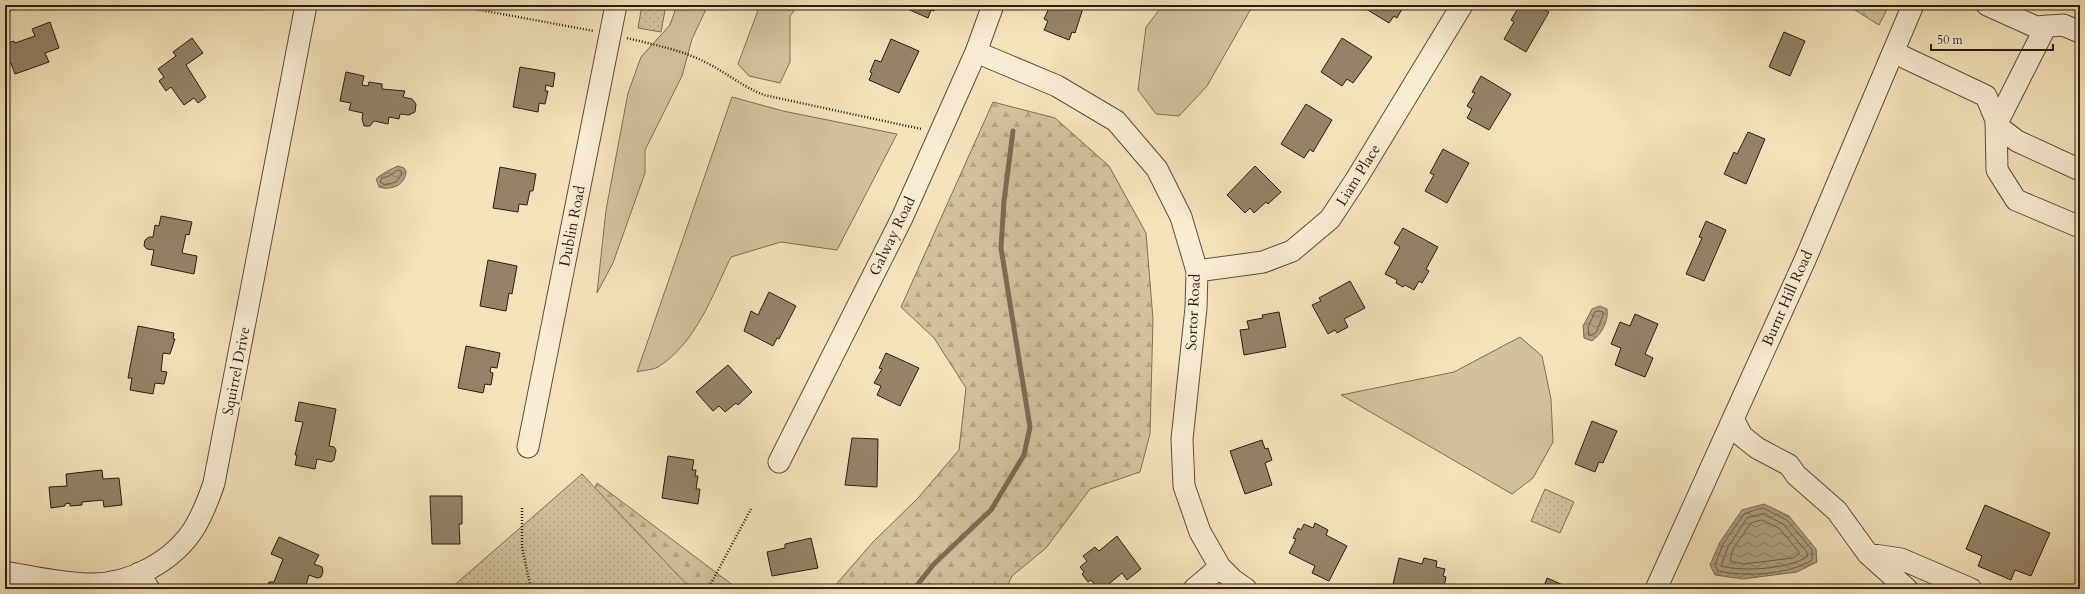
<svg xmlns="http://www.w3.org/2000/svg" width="2085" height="594" viewBox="0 0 2085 594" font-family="Cardo,serif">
	<defs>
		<pattern id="forest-firs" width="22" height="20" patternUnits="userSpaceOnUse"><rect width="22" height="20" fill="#d3c19e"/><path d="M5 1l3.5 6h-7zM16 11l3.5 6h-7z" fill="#b5a587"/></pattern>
		<pattern id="park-dots" width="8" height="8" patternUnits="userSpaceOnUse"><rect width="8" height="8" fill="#d3c19e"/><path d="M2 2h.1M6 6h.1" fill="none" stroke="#b5a587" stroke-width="1.8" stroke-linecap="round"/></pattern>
		<pattern id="water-waves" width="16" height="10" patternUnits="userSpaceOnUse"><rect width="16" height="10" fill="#b19f81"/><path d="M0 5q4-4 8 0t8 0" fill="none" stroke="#908168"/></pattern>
	</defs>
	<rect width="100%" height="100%" fill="#f5e2bb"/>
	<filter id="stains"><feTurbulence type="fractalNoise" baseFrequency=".005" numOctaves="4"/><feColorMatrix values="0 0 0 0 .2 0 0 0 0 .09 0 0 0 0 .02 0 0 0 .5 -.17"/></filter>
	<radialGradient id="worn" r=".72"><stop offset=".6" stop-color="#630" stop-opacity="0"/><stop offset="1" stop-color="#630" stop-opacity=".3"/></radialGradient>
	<path fill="#d3c19e" stroke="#806f58" d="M677,5H708L692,39L682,76L645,150V173L613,263L597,293L606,210L628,93L641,57L670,25Z
		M760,5H798L790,16V62L780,83L749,76L738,64Z
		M1163,5H1253L1207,86L1179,116L1156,114L1138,90L1146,27Z
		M732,97L783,111L897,134L837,250L781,242L731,257C712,296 696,343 658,367C653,370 643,370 637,372Z
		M1520,337L1542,356L1551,399L1553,442L1533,478L1512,494L1341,395L1454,372Z"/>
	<path fill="url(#forest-firs)" stroke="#806f58" d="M1847,5H1889L1879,25Z
		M993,102L1055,118L1109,166L1146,233L1153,319L1150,434L1140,472L1090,489L1046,548L1012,576L1006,589H832L873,542L918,498L959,450L966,388L934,338L901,307Z
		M597,483L738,589H552Z"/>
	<path fill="url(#park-dots)" stroke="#806f58" d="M642,5H666L661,32L638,28Z
		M582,474L691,589H450Z
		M1545,489L1574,502L1560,533L1531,521Z"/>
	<path fill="url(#water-waves)" stroke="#7c6b54" d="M398,166L404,168L406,171C406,185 391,191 379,187L376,179C379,175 393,168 398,166Z
		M1600,306L1607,309C1609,321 1601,335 1592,341L1584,338L1583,326L1592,309Z
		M1764,504L1789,516L1816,549L1817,562L1797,572L1743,579L1715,575L1710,565L1720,542L1742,510Z"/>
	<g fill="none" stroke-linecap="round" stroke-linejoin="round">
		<path stroke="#6e5e49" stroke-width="1" d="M398,170L401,171L402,174L396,182L385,185L380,182L382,178L389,176Z
			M1599,311L1603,312V315L1596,333L1589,336L1588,327L1595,312Z
			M1763,508L1787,520L1812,550V560C1788,575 1745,577 1718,571L1715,565L1723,544L1744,514Z
			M1763,514L1783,524L1807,552V557C1786,569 1745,572 1721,566L1728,547L1747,518Z
			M1762,520L1779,528L1799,552V554L1793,558L1743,564L1730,561L1733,549L1751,523Z"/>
		<path stroke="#7c6b54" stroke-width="5" d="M914,589L934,564L991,510L1024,455L1030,427L1001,248L1004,201L1013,131"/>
	</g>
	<path fill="#958369" stroke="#2c1d11" d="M904,5H936L934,11L931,10L928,18L903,7Z
		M1054,5H1084L1075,33L1072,32L1069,40L1044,30L1048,21L1044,19L1050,6L1053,8Z
		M1369,5H1402L1403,7L1397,18L1394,16L1389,23L1366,9Z
		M1520,5H1536L1549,12L1526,52L1504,39L1514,22L1511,20Z
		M50,22L59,48L45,53L49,62L15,74L11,63L5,65V44L14,41L15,43L35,36L32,29Z
		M1784,32L1805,41L1790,76L1769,67Z
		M192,38L203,53L186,65L206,97L198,103L194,98L184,105L171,87L166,91L159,81L164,77L158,69L176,56L173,52Z
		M1342,38L1372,57L1353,83L1347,79L1342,86L1321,72Z
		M891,39L919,51L899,93L869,80L872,73L870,72L875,60L881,62Z
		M520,67L555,73L553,87L546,85L545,91H548L545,104L539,103L538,112L513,107Z
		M346,72L364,76L362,85L368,86L369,82L382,84V89L405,91L403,97L412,99L416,104L415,112L409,115L400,114L399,119L389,117L388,124L374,121L370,126H364L362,119L363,113L349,110L351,103L340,101Z
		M1481,76L1511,94L1489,130L1467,118L1472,109L1467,106L1475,93L1472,92Z
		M1306,104L1332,120L1313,152L1310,149L1304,158L1281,144Z
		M1748,132L1765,139L1746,184L1724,174L1734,152L1737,154Z
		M1443,149L1469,163L1447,203L1425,191L1434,175L1430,173Z
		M1255,166L1281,192L1268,204L1266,202L1254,213L1250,208L1245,213L1227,195Z
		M500,167L536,174L533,191H530L527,205L519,204L518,212L493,208Z
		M161,216L192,222L189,235L186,234L182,253L197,256L194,274L151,265L154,250L147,249L144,246L145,240L149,237H153L155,225L159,226Z
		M1706,221L1726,230L1704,281L1686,274L1702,238L1699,237Z
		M1403,228L1438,247L1426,269L1429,271L1422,283L1419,281L1414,290L1405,285L1403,287L1396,283L1397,280L1385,274L1400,247L1394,243Z
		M488,260L517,266L512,294L509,293L506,311L480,306Z
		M1350,281L1365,308L1344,319L1348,327L1337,333L1335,330L1328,334L1312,305L1321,301L1319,298Z
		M769,292L796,306L779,339L777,338L773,346L744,331L751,311L758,315Z
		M1279,312L1286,347L1244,355L1240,330L1249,329L1247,321L1263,318L1262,315Z
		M1635,314L1658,324L1645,354L1653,358L1645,377L1615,365L1621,348L1611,344L1620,322L1630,326Z
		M138,326L174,333L173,339H175L170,354L163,353L161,371L167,372L164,384L155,383L153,394L130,390L132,378H128Z
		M466,346L500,353L497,368L491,367L490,372L493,373L491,385L485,384L483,393L458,388Z
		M886,353L919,368L900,406L877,395L881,386L874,383L882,369L879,368Z
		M728,365L752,392L738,405L736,403L725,412L719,406L713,411L696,392Z
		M299,402L336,409L329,446L334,447L336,450L334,460L331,462L317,459L315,469L295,465L297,455H295L303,422L295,421Z
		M1592,421L1617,431L1603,463L1599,462L1595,472L1575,464Z
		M852,438L878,439L877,487L845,485Z
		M1262,440L1265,449L1268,448L1272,460L1265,463L1272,485L1245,494L1230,451Z
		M668,456L694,460L692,470H696L695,476H698L696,489H700L698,504L662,498Z
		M102,470L103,479L119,478L122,505L104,507L103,500L82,502V505L70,506V503L65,504V506L51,508L49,487L67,486L66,474Z
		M430,496H462V524H459L460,544H432Z
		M1985,505L2050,533L2031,576L2015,570L2011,580L1978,566L1982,556L1966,549Z
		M1315,523L1328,530L1326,535L1347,546L1329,581L1312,573L1315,566L1289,553L1296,539L1293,538L1298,528L1301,530L1304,524L1313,528Z
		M1117,536L1141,569L1127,580L1122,573L1103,589H1098L1091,580L1088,582L1082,574L1084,572L1080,567L1087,561L1083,556L1095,547L1099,551Z
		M279,537L319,555L314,564L322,567L323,572L321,577L317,578L309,575L305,589H267L269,582H274L283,559L271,554Z
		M811,538L818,568L772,576L767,552L785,548V544Z
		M1399,558L1422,564L1424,558L1437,561L1436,567L1445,569L1443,576L1446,577L1444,587L1440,586V589H1392Z
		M1547,578L1570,588L1569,589H1543Z"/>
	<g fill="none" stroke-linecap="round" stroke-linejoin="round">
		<defs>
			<path id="minor" d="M1987,5L2036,27L2063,25L2080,32
				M976,52L1057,86L1116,121L1157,169L1181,217L1197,271L1196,308L1182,439L1184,486L1200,532L1220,567L1233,580L1246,589
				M1893,52L1986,96L1996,120L1997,170L2016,200L2080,227
				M1996,125L2046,26
				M1996,125L2017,141L2080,170
				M1197,271L1263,262L1292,251L1330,219L1357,178L1462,5
				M1733,419L1742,436L1757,448L1789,465L1796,475L1837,511L1868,554L1907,589
				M528,447L616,5
				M779,462L902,218L976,52L993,5
				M1868,554L1901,559L1971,589
				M5,572C34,577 63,584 92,584C131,584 174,561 195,527C203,513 209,498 214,483L306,5
				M139,573L149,589
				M1194,589L1220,567
				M1656,589L1805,260L1913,5"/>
		</defs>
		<use href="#minor" stroke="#5e4e3c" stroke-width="23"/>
		<path stroke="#2c1d11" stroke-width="2.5" stroke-dasharray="1 2" stroke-linecap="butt" d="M453,5L594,31
			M627,38C655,45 682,50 707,63C727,73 743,87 764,95L921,129
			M522,508V547L531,589
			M708,589L751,509"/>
		<use href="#minor" stroke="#f8ecd3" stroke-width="21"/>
	</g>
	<g text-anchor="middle" stroke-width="3.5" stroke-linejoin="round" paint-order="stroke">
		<g font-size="15" fill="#2c1d11" stroke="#f8ecd3">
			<text transform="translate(1358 175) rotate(-58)" y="5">Liam Place</text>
			<text transform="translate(572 226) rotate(-79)" y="5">Dublin Road</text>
			<text transform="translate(892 236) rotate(-64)" y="5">Galway Road</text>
			<text transform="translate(1787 298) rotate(-66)" y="5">Burnt Hill Road</text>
			<text transform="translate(1193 312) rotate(-87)" y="5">Sortor Road</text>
			<text transform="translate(236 371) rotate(-79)" y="5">Squirrel Drive</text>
		</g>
	</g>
	<rect width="2085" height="594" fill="none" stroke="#f5e2bb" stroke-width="20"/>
	<rect x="6" y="6" width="2073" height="582" fill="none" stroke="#2c1d11" stroke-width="2"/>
	<rect x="10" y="10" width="2065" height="574" fill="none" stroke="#2c1d11"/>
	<path d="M1931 44v6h122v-6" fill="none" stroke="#2c1d11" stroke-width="2"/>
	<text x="1937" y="44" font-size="12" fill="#2c1d11" stroke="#f8ecd3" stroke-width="3" paint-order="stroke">50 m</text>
	<rect width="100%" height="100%" filter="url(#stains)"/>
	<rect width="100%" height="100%" fill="url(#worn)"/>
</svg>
